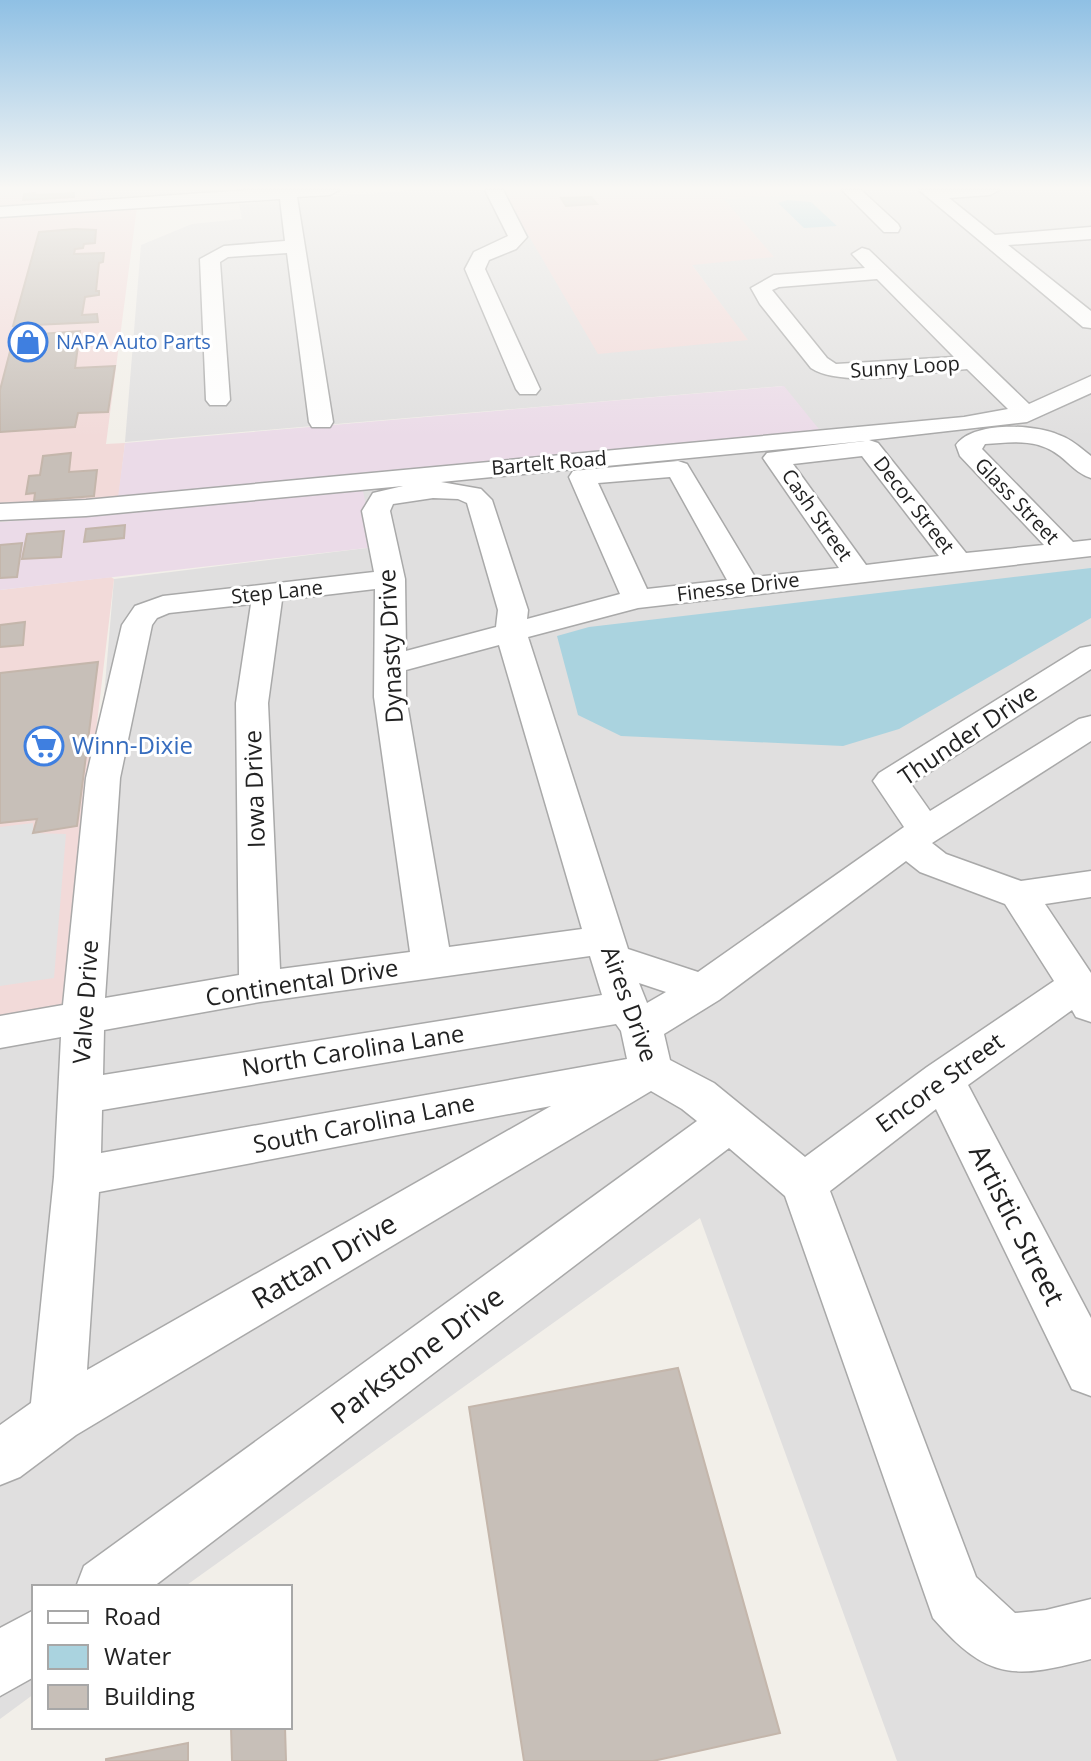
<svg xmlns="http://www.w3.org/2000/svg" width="1091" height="1761" viewBox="0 0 1091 1761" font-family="'Open Sans',sans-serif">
	<rect width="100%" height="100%" fill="#f2efe9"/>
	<path fill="#e0dfdf" d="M96,190H295L97,203Z
		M414,190H502L747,340L692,265L723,199L857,190H1091V1761H897L700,1218L184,1587H34V1694L0,1719V1045L102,720L114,579L375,547L362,491L830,444L783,386L125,442L141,245L192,224L242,219L239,204Z"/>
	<path fill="#f2dad9" d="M0,190H96L97,203L0,210Z
		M502,190H852L853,191L724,199L774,257L692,265L748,340L598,354Z
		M137,207L106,444L125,443L118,503L0,508V217Z
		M111,577L114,579L60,1036L0,1045V590Z"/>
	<path fill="#ebdbe8" d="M784,386L831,444L363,491L375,547L0,590V522L116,513L125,443Z"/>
	<path fill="#e2e2e2" d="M33,823V833L66,834L54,978L0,986V827Z"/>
	<path fill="#aad3df" d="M787,200L811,202L837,226L804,228L778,203Z
		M1091,568V618L899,729L843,746L621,736L578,715L557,636L589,627Z"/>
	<path fill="#c7bfb8" stroke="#c4b6ab" stroke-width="2" d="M35,193L34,195L74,193V197L23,200L24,194Z
		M591,197L597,204L566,206L561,198Z
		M75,229L96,230L95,243L84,244L83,248L75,249L74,254L104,253L103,262L99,263L96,291H99V295L85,297L82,315L97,314L98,322L13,326L39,232Z
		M80,331L75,368L115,366L108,412L78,413L75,427L0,432V390L14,336Z
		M71,453L69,472L97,470L94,496L34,501L35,493L26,494L29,476L40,475L43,456Z
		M125,525L124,538L84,542L86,529Z
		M64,531L61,557L22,559L27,534Z
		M22,543L17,577L0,578V545Z
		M25,622L23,645L0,647V625Z
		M98,662L77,826L33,833L37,819L0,823V673Z
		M678,1368L780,1733L653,1761H524L469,1407Z
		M231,1727H285L286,1761H232Z
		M188,1743V1761H106V1759Z"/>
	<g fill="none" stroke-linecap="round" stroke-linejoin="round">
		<defs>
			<path id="minor" d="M248,190H339L330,195L297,197L333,422L330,427H312L309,422L287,253L228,257L220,262L230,400L226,405H210L206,400L200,259L224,246L285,241L280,199L0,217V207Z
				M485,190H503L527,237L516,249L489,260L485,269L540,389L536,394H520L516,389L465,269L474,252L508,236Z
				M842,190H861L898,224L900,228L898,232H884Z
				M919,190H999L990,195L949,198L995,235L1091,227V239L1008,245L1091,311V328L1083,327Z
				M862,248L869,250L1029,404L1091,376V393L1027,422L869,440L878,443L966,553L1044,545L960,456L956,445C973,421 1034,424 1059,435C1071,439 1081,448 1091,456V478C1078,474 1070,464 1060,456C1037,438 1012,442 985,444L982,449L1073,542L1091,540V556L638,608L528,637L628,949L698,972L904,827L873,781L879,773L1080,648L1091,646V669L911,784L930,811L1079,719L1091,716V741L932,843L946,854L1021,881L1091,871V897L1045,904L1091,973V1022L1076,1017L1072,1010L968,1085L1091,1318V1396L1072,1389L936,1109L830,1191L976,1577L1015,1613L1046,1610L1091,1599V1659C1014,1679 988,1681 933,1618L785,1196L729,1148L153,1587H76L84,1566L697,1121L682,1109L651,1091L76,1435L20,1477L0,1485V1425L31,1403L54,1177L61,1037L0,1048V1016L63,1005L86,778L122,625L135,606L163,596L374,572L362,511L373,493L403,486L86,516L0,520V504L86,500L964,417L1008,409L967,369C927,372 843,389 811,368L760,304L751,288L774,275L865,268L852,254ZM877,279L954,357L836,364L827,358L772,290L779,287ZM865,441L767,453L763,458L839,568L755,577L687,464L678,461L573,471L569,477L620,594L527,619L528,610L492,500L481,489L441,482ZM862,456L939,556L866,565L793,464ZM670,477L727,580L647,589L598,483ZM433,498L458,499L467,503L498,610L496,627L406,651L405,579L390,511L393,504ZM375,589L374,697L410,952L280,969L268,703L282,600ZM251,604L236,703L239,975L105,998L120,778L152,625L157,618L169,613ZM499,645L582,929L449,947L406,697V670ZM906,861L920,872L1005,904L1054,981L927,1067L805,1157L714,1083L670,1060L664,1034L719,1000ZM590,956L602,995L103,1075L104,1030L260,1002ZM639,983L666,992L647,1003ZM616,1024L621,1031L627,1059L101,1153L102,1110ZM551,1106L87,1370L99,1192Z
				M34,1610V1677L0,1696V1628Z"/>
		</defs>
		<use href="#minor" stroke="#a9a9a9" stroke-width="3"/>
		<use href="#minor" fill="#fff" fill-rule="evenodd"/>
	</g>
	<linearGradient id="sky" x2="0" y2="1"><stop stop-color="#8fc0e4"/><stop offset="0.43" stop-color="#f9f8f5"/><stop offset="1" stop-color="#f9f8f5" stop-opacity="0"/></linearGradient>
	<rect width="1091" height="437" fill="url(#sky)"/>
	<defs>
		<symbol id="shop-ring" viewBox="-11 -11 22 22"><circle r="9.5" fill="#fff" stroke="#3f7fe0" stroke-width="1.5"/><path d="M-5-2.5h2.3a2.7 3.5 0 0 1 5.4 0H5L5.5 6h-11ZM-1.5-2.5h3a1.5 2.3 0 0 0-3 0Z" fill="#3f7fe0"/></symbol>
		<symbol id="supermarket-ring" viewBox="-11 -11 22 22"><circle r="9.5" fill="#fff" stroke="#3f7fe0" stroke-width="1.5"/><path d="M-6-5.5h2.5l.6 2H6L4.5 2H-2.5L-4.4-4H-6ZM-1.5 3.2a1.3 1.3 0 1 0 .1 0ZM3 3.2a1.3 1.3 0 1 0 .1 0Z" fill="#3f7fe0"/></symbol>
	</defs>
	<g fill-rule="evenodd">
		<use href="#shop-ring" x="6" y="320" width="44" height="44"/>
		<use href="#supermarket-ring" x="22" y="724" width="44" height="44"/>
	</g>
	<g text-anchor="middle" stroke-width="6" stroke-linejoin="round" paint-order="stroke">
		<g font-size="20" fill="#366cbe" stroke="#fff" text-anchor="start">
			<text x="56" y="349">NAPA Auto Parts</text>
		</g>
		<g font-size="20" fill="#222" stroke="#fff">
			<text transform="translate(905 367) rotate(-4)" y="7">Sunny Loop</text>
			<text transform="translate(549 463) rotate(-5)" y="7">Bartelt Road</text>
			<text transform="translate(1017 501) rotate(46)" y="7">Glass Street</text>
			<text transform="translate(914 505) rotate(52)" y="7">Decor Street</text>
			<text transform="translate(817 515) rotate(55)" y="7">Cash Street</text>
			<text transform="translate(738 587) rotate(-7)" y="7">Finesse Drive</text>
			<text transform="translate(277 592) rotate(-6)" y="7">Step Lane</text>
		</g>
		<g font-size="24" fill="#222" stroke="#fff">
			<text transform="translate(391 646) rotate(-93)" y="8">Dynasty Drive</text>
			<text transform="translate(968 735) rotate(-34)" y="8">Thunder Drive</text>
			<text transform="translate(255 789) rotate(-92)" y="8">Iowa Drive</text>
			<text transform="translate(302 983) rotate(-9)" y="8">Continental Drive</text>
			<text transform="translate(86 1002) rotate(-86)" y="8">Valve Drive</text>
			<text transform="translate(629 1004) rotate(70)" y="8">Aires Drive</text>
			<text transform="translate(353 1051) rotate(-9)" y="8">North Carolina Lane</text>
			<text transform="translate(940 1083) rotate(-36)" y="8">Encore Street</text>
			<text transform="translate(364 1124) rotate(-11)" y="8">South Carolina Lane</text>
		</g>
		<g font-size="24" fill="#366cbe" stroke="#fff" text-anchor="start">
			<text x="72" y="754">Winn-Dixie</text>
		</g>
		<g font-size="28" fill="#222" stroke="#fff">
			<text transform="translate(1017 1225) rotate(63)" y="10">Artistic Street</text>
			<text transform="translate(324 1261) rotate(-30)" y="10">Rattan Drive</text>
			<text transform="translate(417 1355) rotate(-37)" y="10">Parkstone Drive</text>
		</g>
	</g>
	<rect x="32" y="1585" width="260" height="144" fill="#ffffff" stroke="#a7a7a7" stroke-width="2"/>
	<rect x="48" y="1611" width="40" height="12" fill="#ffffff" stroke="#a7a7a7" stroke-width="2"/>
	<text x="104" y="1625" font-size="24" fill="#222222">Road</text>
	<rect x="48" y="1645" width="40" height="24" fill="#aad3df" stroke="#a7a7a7" stroke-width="2"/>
	<text x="104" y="1665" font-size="24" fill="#222222">Water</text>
	<rect x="48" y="1685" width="40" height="24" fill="#c7bfb8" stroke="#a7a7a7" stroke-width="2"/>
	<text x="104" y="1705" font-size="24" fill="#222222">Building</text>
</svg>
